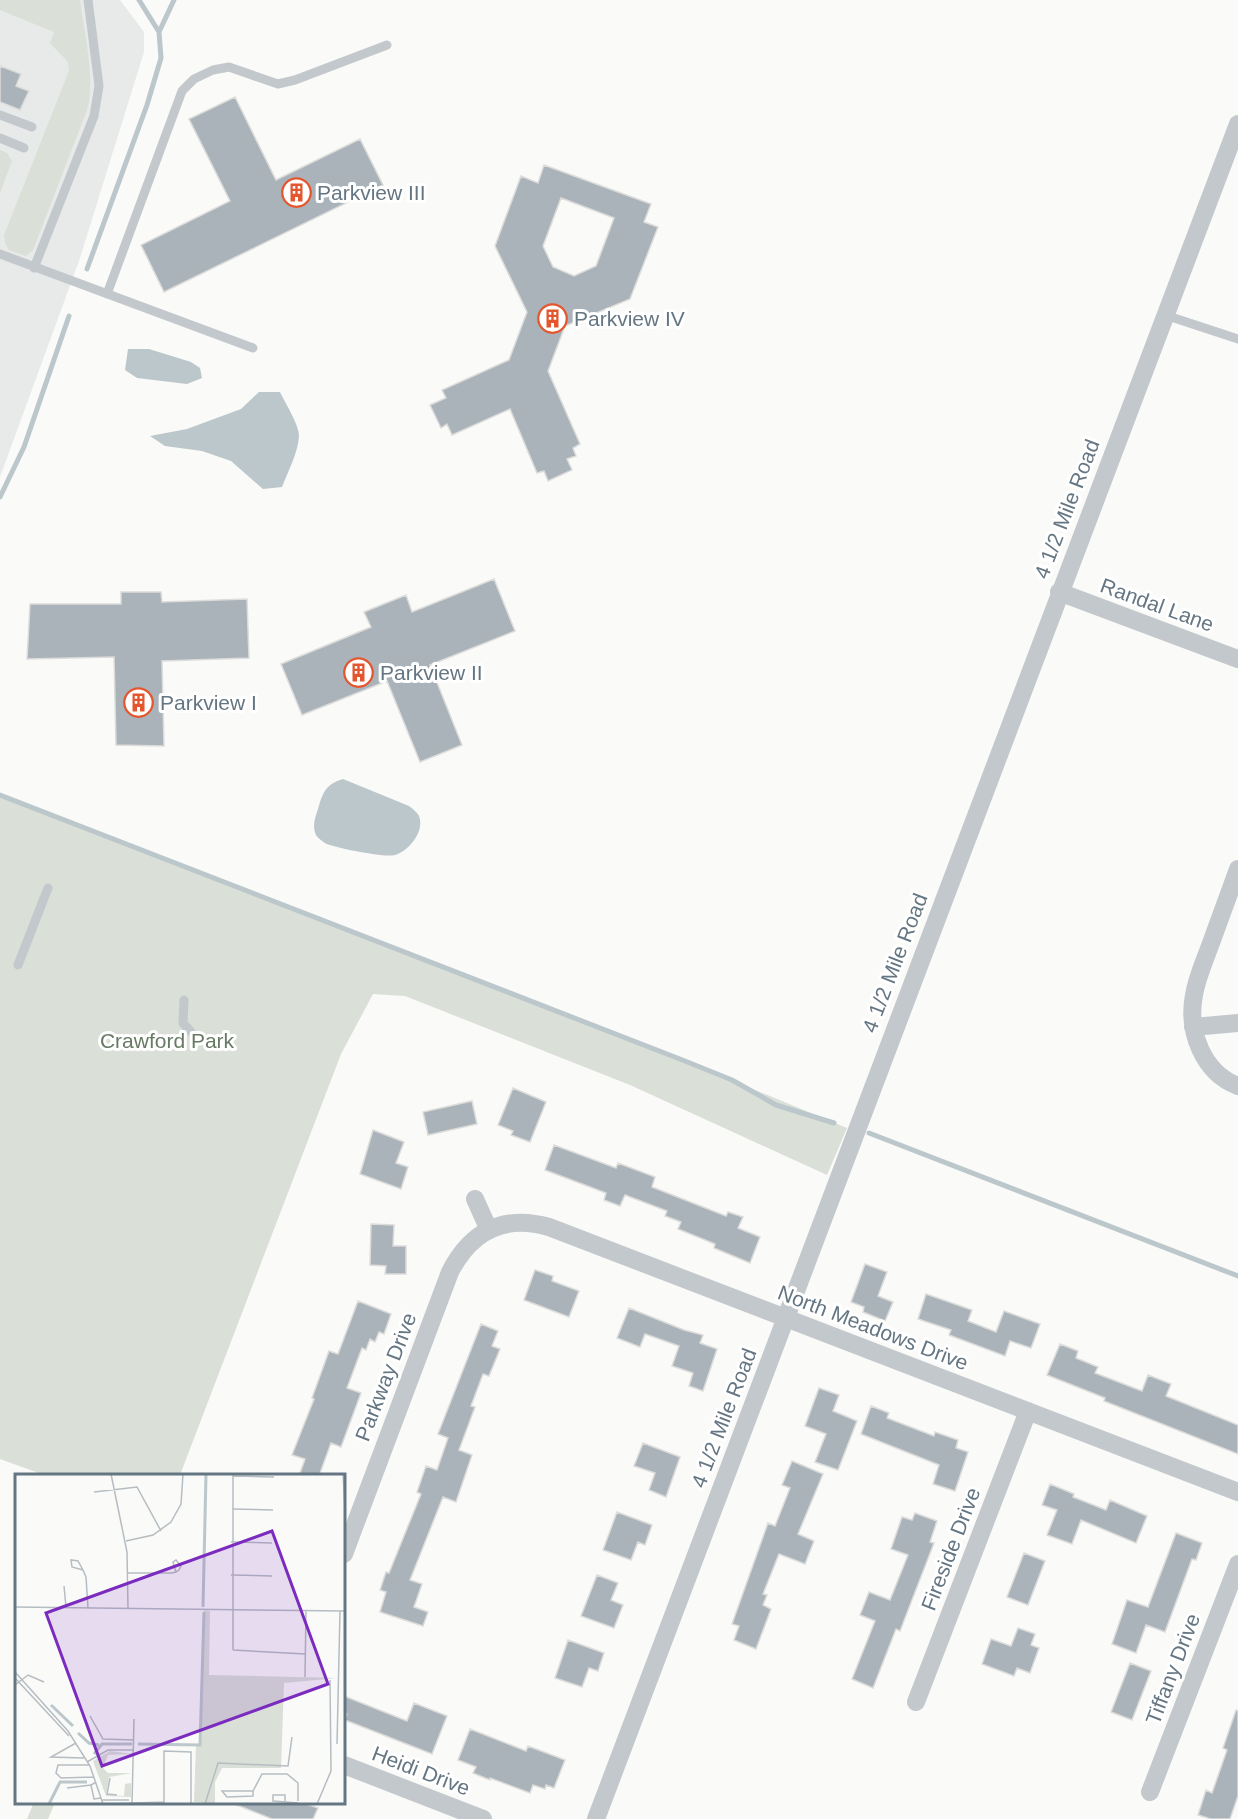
<svg xmlns="http://www.w3.org/2000/svg" width="1238" height="1819" viewBox="0 0 1238 1819" font-family="Arial,sans-serif">
	<rect width="100%" height="100%" fill="#fafaf8"/>
	<path fill="#e8e9e9" d="M0,0H120L144,32V52L79,261L0,477Z"/>
	<path fill="#dadfd7" d="M0,0H80C84,33 96,78 87,110L33,250L26,256L9,250L5,243L4,235L69,71L68,62L50,43L54,32L0,10Z
		M0,150L7,153L12,161L0,193Z
		M0,795L685,1061L847,1128L827,1175L630,1085L405,996L373,994L341,1054L180,1475H44L0,1459Z
		M34,1802L55,1803L48,1819H27Z"/>
	<path fill="#bbc7cb" d="M128,349H149L191,362L200,368L202,378L187,384L137,378L125,370Z
		M259,392H280C285,403 299,424 299,436C298,453 288,471 282,487L263,489L231,461L202,451L165,446L150,436L187,429L241,409Z
		M343,779L409,806C413,809 417,812 419,816C425,831 409,851 395,855C385,858 337,848 327,844C323,842 318,838 316,835C312,826 315,818 318,809C323,792 326,784 343,779Z"/>
	<g fill="none" stroke-linecap="round" stroke-linejoin="round">
		<path stroke="#bbc7cb" stroke-width="5" d="M159,32L174,0
			M87,269L147,105L161,58L159,32L139,0
			M0,497L24,447L69,316
			M0,795L685,1061L732,1080L776,1105L834,1123
			M869,1133L1238,1276"/>
	</g>
	<path fill="#aab3b9" stroke="#dcdcda" stroke-width="1.5" fill-rule="evenodd" d="M0,66L21,74L16,86L29,91L20,110L0,102Z
		M235,97L276,180L360,139L383,185L164,292L141,245L230,201L189,119Z
		M544,165L651,204L644,222L658,227L630,299L565,326L548,371L580,444L573,448L576,456L567,459L572,470L548,481L544,471L537,473L510,409L452,435L447,424L441,428L430,405L446,398L442,390L509,360L527,312L495,246L521,176L538,183ZM561,198L614,218L596,266L574,276L553,267L543,246Z
		M494,579L515,631L430,665L462,745L420,762L387,681L302,715L281,664L371,627L364,612L406,595L412,612Z
		M121,592H161L162,602L247,599L249,658L162,661L164,746L116,745L114,657L27,659L30,604H121Z
		M513,1088L546,1102L530,1142L511,1135L513,1131L498,1125Z
		M472,1101L477,1124L428,1135L423,1112Z
		M373,1130L404,1142L396,1163L408,1167L401,1189L360,1174Z
		M554,1145L616,1168L618,1163L655,1177L652,1187L726,1216L728,1212L743,1217L738,1228L760,1237L750,1263L714,1248L715,1244L678,1229L681,1222L665,1216L667,1211L625,1195L620,1206L604,1200L606,1193L545,1170Z
		M371,1224L394,1225L393,1246H406V1274H385L386,1266L370,1265Z
		M865,1264L887,1272L878,1296L893,1302L885,1321L863,1312L864,1307L851,1302Z
		M535,1270L553,1276L552,1281L579,1291L569,1317L524,1300Z
		M926,1294L972,1310L968,1321L996,1332L1004,1311L1040,1324L1031,1348L1010,1341L1005,1356L949,1335L951,1330L918,1319Z
		M358,1301L391,1314L384,1334L379,1332L375,1342L370,1339L366,1350L362,1348L347,1388L361,1393L341,1447L331,1443L319,1476H299L305,1459L292,1455L314,1399L312,1398L329,1351L338,1354Z
		M629,1308L684,1330L703,1335L700,1343L717,1349L703,1391L689,1386L693,1373L672,1366L679,1346L645,1334L640,1347L617,1338Z
		M481,1324L498,1331L492,1346L500,1349L489,1376L483,1374L471,1406L475,1407L459,1450L472,1455L456,1502L443,1497L410,1580L422,1584L414,1607L428,1612L423,1626L380,1612L386,1592L380,1590L386,1572L389,1573L421,1494L417,1492L426,1466L437,1470L448,1438L438,1434Z
		M1060,1344L1078,1351L1076,1358L1098,1367L1095,1373L1142,1391L1148,1375L1171,1384L1166,1396L1238,1425V1454L1104,1401L1105,1398L1047,1375Z
		M819,1388L839,1395L833,1411L857,1421L838,1470L815,1462L826,1434L805,1426Z
		M871,1406L889,1413L887,1418L934,1436L935,1432L958,1440L956,1448L968,1452L955,1491L933,1484L939,1465L861,1434Z
		M643,1443L680,1457L666,1497L649,1490L655,1473L634,1466Z
		M792,1461L823,1474L798,1534L814,1541L805,1564L779,1554L763,1594L767,1595L763,1605L771,1609L756,1649L734,1640L739,1626L732,1624L768,1523L775,1526L790,1488L782,1485Z
		M1050,1484L1074,1494L1073,1497L1106,1510L1110,1500L1147,1516L1136,1543L1081,1520L1072,1544L1047,1535L1057,1510L1042,1505Z
		M617,1512L652,1525L645,1545L638,1542L631,1560L603,1550Z
		M915,1513L937,1521L930,1542L934,1543L900,1631L896,1629L873,1688L852,1679L875,1621L860,1615L869,1592L890,1600L908,1555L891,1549L902,1517L912,1520Z
		M1176,1533L1202,1543L1196,1560L1192,1559L1165,1632L1146,1625L1136,1653L1112,1644L1127,1600L1148,1607Z
		M1024,1553L1045,1561L1028,1605L1007,1597Z
		M597,1575L618,1583L611,1600L623,1605L614,1628L581,1616Z
		M1018,1628L1035,1634L1031,1645L1039,1648L1030,1673L1017,1668L1014,1676L982,1664L991,1639L1011,1646Z
		M568,1640L604,1653L598,1671L589,1668L582,1687L555,1678Z
		M1130,1663L1151,1671L1132,1720L1111,1712Z
		M344,1696L407,1721L414,1703L447,1716L432,1754L345,1720L347,1714L344,1713Z
		M1236,1710L1238,1711V1796L1230,1819H1211L1198,1815L1206,1790L1212,1793L1227,1750L1223,1748Z
		M470,1729L526,1751L528,1746L565,1760L554,1788L546,1785L545,1789L533,1785L530,1793L490,1778V1780L473,1773L476,1767L458,1760Z
		M232,1803H303L318,1808L313,1819H272Z"/>
	<g fill="none" stroke-linecap="round" stroke-linejoin="round">
		<path stroke="#c3c8cc" stroke-width="9" d="M0,115L32,127
			M0,138L24,148
			M0,254L253,348
			M34,268L94,116L99,86L88,0
			M107,294L182,91L194,79L213,70L229,67L278,84L295,80L387,45
			M1165,315L1238,339
			M18,965L48,888
			M184,1000L183,1023L191,1032"/>
		<path stroke="#c3c8cc" stroke-width="18" d="M1059,592L1238,659
			M1238,869C1229,894 1220,918 1211,943C1205,960 1197,977 1194,995C1187,1031 1203,1073 1238,1086
			M1193,1027L1238,1023
			M475,1199L489,1230
			M344,1554L450,1272C471,1231 504,1214 549,1227L1238,1492
			M916,1702L1028,1411
			M344,1765L483,1819
			M1150,1792L1238,1564
			M596,1819L1238,124"/>
	</g>
	<defs>
		<symbol id="building-ring" viewBox="-11 -11 22 22"><circle r="9.5" fill="#fff" stroke="#e4572e" stroke-width="1.5"/><path d="M-4-6H4V6H1V3H-1V6H-4ZM-2.5-4.3h1.7v1.8h-1.7ZM.8-4.3h1.7v1.8H.8ZM-2.5-1h1.7V.8h-1.7ZM.8-1h1.7V.8H.8Z" fill="#e4572e"/></symbol>
	</defs>
	<g fill-rule="evenodd">
		<use href="#building-ring" x="280" y="176" width="33" height="33"/>
		<use href="#building-ring" x="536" y="302" width="33" height="33"/>
		<use href="#building-ring" x="342" y="656" width="33" height="33"/>
		<use href="#building-ring" x="122" y="686" width="33" height="33"/>
	</g>
	<g text-anchor="middle" stroke-width="6" stroke-linejoin="round" paint-order="stroke">
		<g font-size="21" fill="#657683" stroke="#fff" text-anchor="start">
			<text x="317" y="200">Parkview III</text>
			<text x="574" y="326">Parkview IV</text>
			<text x="380" y="680">Parkview II</text>
			<text x="160" y="710">Parkview I</text>
		</g>
		<g font-size="21" fill="#657683" stroke="#fff">
			<text transform="translate(1067 509) rotate(-69)" y="7">4 1/2 Mile Road</text>
			<text transform="translate(1157 605) rotate(20)" y="7">Randal Lane</text>
			<text transform="translate(895 963) rotate(-69)" y="7">4 1/2 Mile Road</text>
			<text transform="translate(873 1328) rotate(21)" y="7">North Meadows Drive</text>
			<text transform="translate(386 1377) rotate(-69)" y="7">Parkway Drive</text>
			<text transform="translate(724 1418) rotate(-69)" y="7">4 1/2 Mile Road</text>
			<text transform="translate(951 1549) rotate(-69)" y="7">Fireside Drive</text>
			<text transform="translate(1173 1669) rotate(-69)" y="7">Tiffany Drive</text>
			<text transform="translate(421 1771) rotate(21)" y="7">Heidi Drive</text>
		</g>
		<g font-size="21" fill="#687a64" stroke="#fff">
			<text x="167" y="1048">Crawford Park</text>
		</g>
	</g>
	<g transform="translate(15 1474)">
		<rect width="330" height="330" fill="#fafaf8"/>
		<path d="M189,136L195,137L194,201L322,204L269,209L266,294H207L200,308V330L179,328L181,271L185,270ZM95,277L118,280L93,281L88,294L93,299H117L94,303L91,321L109,322L110,310L116,309V323L91,322L78,287Z" fill="#dadfd7"/>
		<path fill="none" stroke="#bbc7cb" stroke-width="3" d="M188,133L191,0M36,231L58,252M63,259L74,269L84,271M123,270L185,271L189,138M79,280L87,270H117M34,330L45,308H72"/>
		<path fill="none" stroke="#b5bdc2" stroke-width="1.5" d="M96,0L112,78L113,134M328,0L330,36M218,2L259,3M79,18L122,13L146,57M217,35L258,36M111,67L138,61L156,48L166,30L168,0M216,68L257,69M68,96L57,93L56,86L63,87L68,96L71,103L73,134M113,99H157L161,98L164,96L166,92L161,86L158,88L161,98M216,101L257,102M49,112L51,133M0,133L330,137M218,176V0M218,176L290,180M0,198L53,257L75,292L88,330M290,203L291,136M0,204L54,262M0,211L13,201L29,208M75,242L88,265L119,266M61,269L36,283L69,284M322,270L325,137M72,288L93,276H119M74,291H43L41,299L46,304L79,303M95,304L92,320L102,321M81,308L76,311L79,325L86,324M52,314L76,311M207,317H238V322L212,323ZM238,317L247,300H272L283,309V327M87,326H114M270,327V321H258V327L283,329M91,330L149,328M117,330L119,245M149,330V277L176,278V330M190,330L203,289L273,292L277,263M302,330L316,297L315,206"/>
		<path fill="#7b2cbf" fill-opacity="0.15" stroke="#7b2cbf" stroke-width="3" d="M257,57L313,210L87,292L31,139Z"/>
		<rect width="330" height="330" fill="none" stroke="#657683" stroke-width="3"/>
	</g>
</svg>
